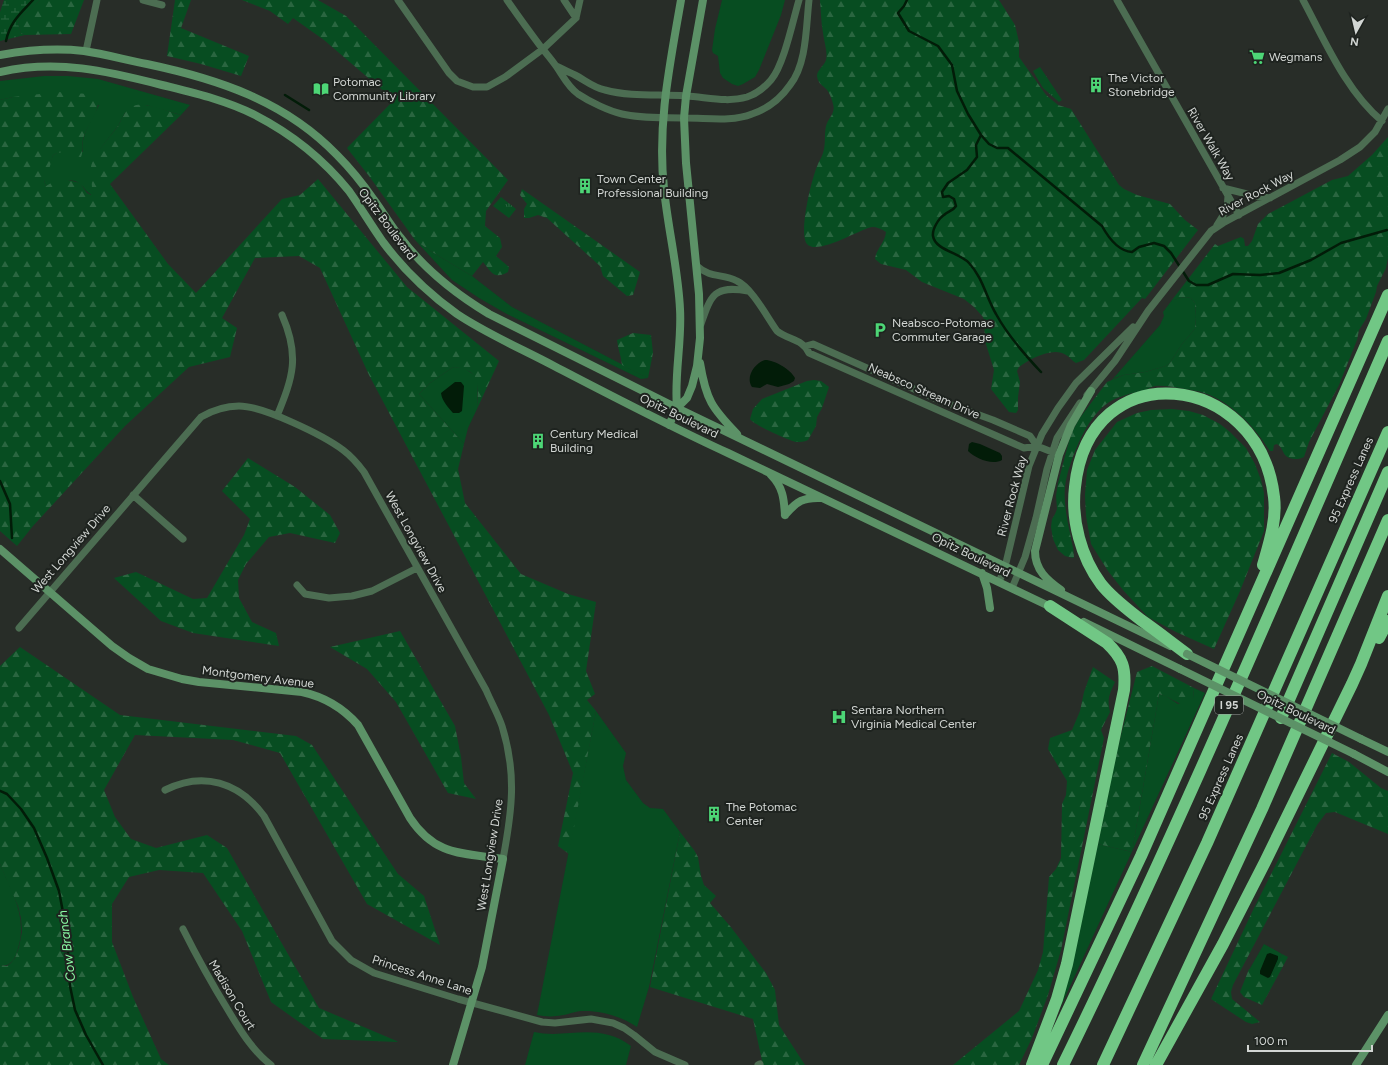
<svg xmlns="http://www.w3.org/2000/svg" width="1388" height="1065" viewBox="0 0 1388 1065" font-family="Figtree,sans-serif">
	<defs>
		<pattern id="forest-firs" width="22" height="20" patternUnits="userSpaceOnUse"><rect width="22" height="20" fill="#074d21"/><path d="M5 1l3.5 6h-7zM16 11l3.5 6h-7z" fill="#2a6640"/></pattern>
		<pattern id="wetland-marsh" width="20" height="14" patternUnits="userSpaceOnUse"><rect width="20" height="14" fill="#074d21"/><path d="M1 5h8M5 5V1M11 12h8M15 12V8" fill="none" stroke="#2a6640"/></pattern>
		<pattern id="park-tufts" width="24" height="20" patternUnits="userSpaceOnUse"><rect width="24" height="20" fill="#074d21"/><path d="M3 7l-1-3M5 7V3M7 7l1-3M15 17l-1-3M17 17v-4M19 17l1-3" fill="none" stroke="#2a6640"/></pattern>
	</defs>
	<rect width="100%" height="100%" fill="#282d28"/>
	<path fill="#074d21" d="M722,0H785L781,15L759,70L755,77L743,84L738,86L732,84L723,78L720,73L718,56L713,53L712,50L715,29Z
		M44,76H68L98,79L190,105L181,115L146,105L125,113L118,126L101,148L91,175L93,184L92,195C86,192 85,188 80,184C71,176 56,183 46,186L44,181L53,155L61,151L83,152C80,135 92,120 99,105L13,97L0,100V81Z
		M415,240L429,250L472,276L512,307L648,378L641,379L505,313L479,298L452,280Z
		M1185,297L1191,298L1195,303L1196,317L1195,329L1182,344L1170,363L1166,366L1145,372L1124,375L1115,378L1111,381L1160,325L1164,316L1163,312L1172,300Z
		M453,367L464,368L476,376L478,382L477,409L468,428L464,444L419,394L430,383Z
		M1194,688L1205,693L1060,1008L1098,844L1132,852L1159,694L1166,696L1178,704L1193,698Z
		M596,711L626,753L623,766L626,780L643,803L650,808L663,809L680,832L649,987L637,1027C621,1016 599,1010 581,1011C572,1012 564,1016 556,1016C550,1017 543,1016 537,1015Z
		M0,864C14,896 29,920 16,955C13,962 8,967 0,965Z
		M1264,944L1282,954L1270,980L1249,970Z
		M534,1032C540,1033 546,1034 553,1034C581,1033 606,1027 631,1046L626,1065H525Z"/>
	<path fill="url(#forest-firs)" d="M40,0H84L71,34L25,35L21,33L18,24L20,19Z
		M175,0H191L181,28L249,56L241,76L201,64L167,56Z
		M242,0H318L346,16L508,180L486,211L485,226L500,238L502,247L496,256L509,267L508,272C494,280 491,272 483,262L472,276L429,250L415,240L369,176L347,148L394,100L324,40L293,18L288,24L270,11Z
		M820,0H999L1015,25L1019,42V57L1046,95L1058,105L1071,109L1119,185L1124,189L1137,195L1170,204L1185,220L1198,230L1145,299L1142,298L1084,360L1076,363C1072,361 1070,357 1066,355C1054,346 1029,359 1019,367L1017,371L1020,382L1018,397V410L1016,413L1009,412L991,389L994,370L985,341L984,320L983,317L974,307L964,299L922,282L906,270L881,264L875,259C876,249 885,243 886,232C882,229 877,227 872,227C860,229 817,256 807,244C798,233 812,177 818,164C819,161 822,157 823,153C826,144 824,135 826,126C828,118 836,113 833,104C832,99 829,91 825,88C821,84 818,83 817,76C817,70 824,66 826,60C828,52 824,42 823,33C821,23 821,11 820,0Z
		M58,92L89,94L98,98C100,112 88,123 84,136C81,143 84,150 81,157L75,159C67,152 63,150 53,155L47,177L44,181L46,186L56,180H68L80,183L87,193L91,195C94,184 89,176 91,167C93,155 111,136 118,126C122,120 125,109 133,106C144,101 169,112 181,115L110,184L168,264L196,293L282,199L300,195L318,179L407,287L499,361L477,409C478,385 483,370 453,367L430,383L419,394L464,444L458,469L465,503L521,574L568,594L596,602L586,671L595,694L587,700L596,711L569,854L558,846L573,773L549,715L369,375L320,268L299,256L255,258L222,318L237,328L230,357L189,367L125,426L33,526L17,546L0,531V100L13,97Z
		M1388,137V258L1386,268L1377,286L1376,292L1366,319L1359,330L1357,340L1339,385L1309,442L1304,457C1299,460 1289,460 1285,455C1282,451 1282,447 1277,444L1274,445L1273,451H1270C1256,429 1236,407 1212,396C1202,391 1190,390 1180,388C1172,387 1163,385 1155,386C1151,387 1146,390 1141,391C1129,394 1115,397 1105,405C1086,420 1073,453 1067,476C1062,494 1066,515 1070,533C1071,541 1074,549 1074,557L1073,558L1065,556L1058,550L1053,539L1051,527L1052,519L1055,514L1057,509L1056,496L1058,483L1069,441L1073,430L1079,419L1107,382L1124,375L1145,372L1166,366L1170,363L1182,344L1195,329L1196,317L1195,303L1191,298L1185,297L1172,300L1215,244L1218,246L1241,237L1244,239L1245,246H1248L1252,241L1258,224L1268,214L1332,180L1348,176L1372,155Z
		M522,189L640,272L633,295L627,296L603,276L600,266L547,218L538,215L529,218H524V209L527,204L520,195Z
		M633,333L651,335L653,353L648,378L622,365C621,356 618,349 617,340Z
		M814,380L821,381L829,387L822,408L817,417L816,426L808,440C804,442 800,442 796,442C788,440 754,425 750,419L753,409L762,399L807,381Z
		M1172,409L1189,411L1203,415L1220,424L1230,432L1246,448L1255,464L1261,480L1264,493V531L1240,591L1214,649L1176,632L1148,617L1123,590L1108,571L1091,544L1086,516L1085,495L1087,470L1095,450L1117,422L1137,413L1151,410Z
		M248,458L295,487L330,515L340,533L335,543L290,533L269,537L246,564L238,580L239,598L252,622L276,633L279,646L193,633L161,621L114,578L136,572L193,599L207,598L244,535L250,519L222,491Z
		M400,631L455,726L461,757L464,783L476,799L448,793L396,702L367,669L330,647Z
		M20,647L120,715L296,736L312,745L398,874L424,896L440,945L367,904L280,753L233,740L135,735L104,790L115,817L131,839L156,848L207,835L227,848L319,1008L399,1042L323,1039L271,1002L242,931L203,873L159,870L129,877L112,904V942L133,997L161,1059L169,1065H0V965L7,966L11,963L15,958L19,947L22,932L21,918L18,906L0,864V666Z
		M1152,666L1194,688L1193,698L1187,705C1176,704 1169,696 1159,694L1132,852L1098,844L1117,751L1137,672Z
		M1093,667L1115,682C1109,695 1107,699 1110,712L1101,730L1104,738L1061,950L1048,995L1032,1038L1019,1065H953L1019,1011L1038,970L1043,952L1049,877L1056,869L1061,858L1062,804L1066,795L1067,781L1048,749L1050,738L1072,730L1080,711L1084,692Z
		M1332,753L1349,762L1381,788L1388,791V834L1335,812L1326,813L1317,825L1233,985L1231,992L1232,999L1260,1022L1252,1024L1246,1022L1211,999L1254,908Z
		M680,832L694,850L698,857L701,876L704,885L716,896L710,903L730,926L766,973L775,990L779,1025L805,1065H763L753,1019L650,987Z
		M1282,954L1288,957L1262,1005L1244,997L1240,992L1249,969L1270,980Z"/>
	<path fill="url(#wetland-marsh)" d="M4,0H40L20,19L18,24L21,33L25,35L0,41V12Z"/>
	<path fill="url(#park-tufts)" d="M1040,67L1062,100L1059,102L1043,88L1033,71Z
		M501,197L516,209L509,218L493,206Z"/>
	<path fill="#021c08" d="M765,360C775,360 791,370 795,378L794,381L789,384L778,387L767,384L760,388L752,387C745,377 755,363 765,360Z
		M455,382H461L464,386L462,411L459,413H453C448,407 442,401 441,393Z
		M972,442L980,444L1000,453L1002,456V460C992,466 975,458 968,451L969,444Z
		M1270,953L1278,956V959L1270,977L1268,978L1260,974V971L1267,954Z"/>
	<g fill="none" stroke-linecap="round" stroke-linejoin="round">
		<path stroke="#021c08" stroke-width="2.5" d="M907,0L904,6L898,13L909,31L938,46L952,65L957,91L968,114L981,135L989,144L997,148H1008L1102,226C1108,237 1118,251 1132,252L1139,247L1154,243L1164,246L1171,253L1189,281L1196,285H1208L1233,274L1260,275L1279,273L1311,260L1341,243L1387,230
			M6,41C10,22 20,14 33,0
			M285,95L309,110
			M981,135L976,145L977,157L967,170L948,183L942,192L943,197L949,196L954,199L956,206C953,211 948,211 944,215C939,218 932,229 933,236C935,250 960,253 969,263C983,278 986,297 996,314C1008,336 1024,354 1041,372
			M0,481L10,504L12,538
			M0,791L7,794L21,809L34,828L47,858L59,891L68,939V961L70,986L75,1010L86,1035L103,1065"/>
		<path stroke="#4c6d52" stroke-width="7" d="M143,0L162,5
			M398,0L449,73L457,81L473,87H487L505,77L543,49L576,18L580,0
			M507,0C518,16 529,31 541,47C546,53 551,59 556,66C563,76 568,87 578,94C590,102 609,111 622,114C643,119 665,117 686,118C708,118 732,122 752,114C767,109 781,98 790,85C807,64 806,26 809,0
			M564,0L576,18
			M1117,0L1239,215
			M1303,0C1325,41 1346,91 1382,121
			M86,51L97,0
			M556,66C562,69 569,72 575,75C585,80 594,88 605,90C631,97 659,94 686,96C706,97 727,103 747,97C756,94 765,87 771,80C784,65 793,20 799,0
			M1223,188L1255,196L1270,198
			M1217,225L1227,209L1228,196
			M697,266C711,279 722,273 737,281C752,288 767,317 777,331C788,340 803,339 809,353L1024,448L1037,446L1052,452
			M701,324C711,295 714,285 748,291
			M806,346L813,344L941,401L993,420L1030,436L1037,446
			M1087,395L1115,361L1148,311L1211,231L1223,223L1340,160L1360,147L1375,132L1388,109
			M277,416C293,377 300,356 282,315
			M133,495L183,539
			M999,582L1005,567L1029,466L1042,434L1058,408L1076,383L1133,327
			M297,585L305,594L329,598L352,596L372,591L417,568
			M1012,588L1025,557L1036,518L1047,469L1057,438L1080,403
			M19,628L201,417C213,410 225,406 239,406C263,406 323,435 343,450C351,456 358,464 364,472L486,690C491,702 498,714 502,726C517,774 512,811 503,859
			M165,790C203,771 239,782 264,816L332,941L351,960L374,973L458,999L542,1022L555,1023L591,1019L613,1023L624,1028L634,1035L655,1052L685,1065
			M183,929C197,957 212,984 228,1010C240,1030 252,1050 271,1065
			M758,1065L760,1064"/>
		<path stroke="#5c9267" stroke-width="8" d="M0,55C28,50 56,48 84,51C105,54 126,60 147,64C218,79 285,101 337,155C351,169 363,184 374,200C383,212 390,225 400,237C424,269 454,293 489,314L677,408L1170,646
			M0,72C57,59 107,71 162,85C194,93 225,100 255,115C290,133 324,160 349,191C361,208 371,225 383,242C403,269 429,294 457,314C487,334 522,349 554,366C612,396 669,426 728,453C837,504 945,556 1053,608
			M700,363C706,400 712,408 737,434
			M677,408C674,375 682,342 680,309C678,268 668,229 664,189C657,124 670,64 681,0
			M669,425L677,408L687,398L692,386L697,366L700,338L699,294L686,163L684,118L686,96L703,0
			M771,475C783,487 784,499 785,515
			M785,515C797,501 803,497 822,498
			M0,549L112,646L129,658L148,669L182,679L199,682L302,692C325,697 343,708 358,725L410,818C435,856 462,853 503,859L482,967L453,1065
			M982,573L987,588L990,608
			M1061,590C1047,580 1035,570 1035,551L1059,455L1071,425L1091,391
			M1084,622L1180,669
			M1361,739L1388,752
			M1354,754L1388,772
			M1356,1065L1388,1015"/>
		<path stroke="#71c785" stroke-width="12" d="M1379,638L1388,621
			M1187,654C1172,643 1157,631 1141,620C1127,609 1112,598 1101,584C1081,557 1071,520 1075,487C1089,351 1260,371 1274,497C1277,520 1269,544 1263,565
			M1281,718L1388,472
			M1032,1065L1057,999L1067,964L1124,690C1126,668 1123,658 1107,643L1050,606
			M1042,1065L1141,856L1388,295
			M1063,1065C1179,828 1282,584 1388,341
			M1103,1065L1207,843L1388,432
			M1143,1065L1262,809L1388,520
			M1156,1065L1223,944L1265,862L1352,684L1361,664L1388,596"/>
		<path stroke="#5c9267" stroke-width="8" d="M1187,654L1361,739
			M1180,669L1354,754"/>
	</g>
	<defs>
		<symbol id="supermarket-bare" viewBox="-9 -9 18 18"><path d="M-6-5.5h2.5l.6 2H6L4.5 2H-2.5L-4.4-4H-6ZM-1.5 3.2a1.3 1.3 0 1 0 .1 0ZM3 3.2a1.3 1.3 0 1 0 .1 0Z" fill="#4dd676" stroke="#1e231f" stroke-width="2.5" paint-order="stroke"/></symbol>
		<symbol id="building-bare" viewBox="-9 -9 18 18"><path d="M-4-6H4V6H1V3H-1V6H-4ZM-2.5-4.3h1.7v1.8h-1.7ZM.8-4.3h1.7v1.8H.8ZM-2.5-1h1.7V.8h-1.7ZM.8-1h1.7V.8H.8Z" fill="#4dd676" stroke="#1e231f" stroke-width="2.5" paint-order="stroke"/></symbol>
		<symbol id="library-bare" viewBox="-9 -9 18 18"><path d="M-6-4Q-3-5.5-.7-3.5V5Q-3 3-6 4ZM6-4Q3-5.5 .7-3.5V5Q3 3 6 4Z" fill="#4dd676" stroke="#1e231f" stroke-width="2.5" paint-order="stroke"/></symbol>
		<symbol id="parking-bare" viewBox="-9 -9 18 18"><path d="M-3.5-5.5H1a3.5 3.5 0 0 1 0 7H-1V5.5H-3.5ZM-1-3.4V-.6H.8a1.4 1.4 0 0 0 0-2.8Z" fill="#4dd676" stroke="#1e231f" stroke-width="2.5" paint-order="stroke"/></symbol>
		<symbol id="hospital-bare" viewBox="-9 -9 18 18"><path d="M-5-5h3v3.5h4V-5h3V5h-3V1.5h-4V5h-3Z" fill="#4dd676" stroke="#1e231f" stroke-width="2.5" paint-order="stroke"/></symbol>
	</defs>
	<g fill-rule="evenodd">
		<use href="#supermarket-bare" x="1246" y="46" width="22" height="22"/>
		<use href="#building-bare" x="1085" y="74" width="22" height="22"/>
		<use href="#library-bare" x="310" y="78" width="22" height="22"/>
		<use href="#building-bare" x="574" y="175" width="22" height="22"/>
		<use href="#parking-bare" x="869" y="319" width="22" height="22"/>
		<use href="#building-bare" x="527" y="430" width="22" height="22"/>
		<use href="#hospital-bare" x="828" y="706" width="22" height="22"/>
		<use href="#building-bare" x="703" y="803" width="22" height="22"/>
	</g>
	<g text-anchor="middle" stroke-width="4" stroke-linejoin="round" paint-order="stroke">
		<rect fill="#1e231f" stroke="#9ca09d" stroke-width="1" x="1215" y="696" width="28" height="18" rx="3"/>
		<g font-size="11" font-weight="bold" fill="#d2d6d3">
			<text x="1229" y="709">I 95</text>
		</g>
		<g font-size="12" fill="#d2d6d3" stroke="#1e231f" text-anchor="start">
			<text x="1269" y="61">Wegmans</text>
			<text x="1108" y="82">The Victor<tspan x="1108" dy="14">Stonebridge</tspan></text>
			<text x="333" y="86">Potomac<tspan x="333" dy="14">Community Library</tspan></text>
			<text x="597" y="183">Town Center<tspan x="597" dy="14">Professional Building</tspan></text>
			<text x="892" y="327">Neabsco-Potomac<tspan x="892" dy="14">Commuter Garage</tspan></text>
			<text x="550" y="438">Century Medical<tspan x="550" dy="14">Building</tspan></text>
			<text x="851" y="714">Sentara Northern<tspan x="851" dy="14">Virginia Medical Center</tspan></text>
			<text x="726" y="811">The Potomac<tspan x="726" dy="14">Center</tspan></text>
		</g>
		<g font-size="12" fill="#d2d6d3" stroke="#1e231f">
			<text transform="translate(1211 144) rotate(60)" y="4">River Walk Way</text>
			<text transform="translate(1256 193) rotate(-28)" y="4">River Rock Way</text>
			<text transform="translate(387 224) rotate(53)" y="4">Opitz Boulevard</text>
			<text transform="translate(924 391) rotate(24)" y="4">Neabsco Stream Drive</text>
			<text transform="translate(679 416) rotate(26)" y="4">Opitz Boulevard</text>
			<text transform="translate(1351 480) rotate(-66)" y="4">95 Express Lanes</text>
			<text transform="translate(1012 496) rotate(-75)" y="4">River Rock Way</text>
			<text transform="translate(416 542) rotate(61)" y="4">West Longview Drive</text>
			<text transform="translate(71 549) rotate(-49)" y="4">West Longview Drive</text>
			<text transform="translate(971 555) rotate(26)" y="4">Opitz Boulevard</text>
			<text transform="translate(258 677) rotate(7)" y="4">Montgomery Avenue</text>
			<text transform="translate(1296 712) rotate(26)" y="4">Opitz Boulevard</text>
			<text transform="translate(1221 777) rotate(-66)" y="4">95 Express Lanes</text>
			<text transform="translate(490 855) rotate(-81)" y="4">West Longview Drive</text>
			<text transform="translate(422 975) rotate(18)" y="4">Princess Anne Lane</text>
			<text transform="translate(232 995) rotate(59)" y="4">Madison Court</text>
		</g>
		<g font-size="13" font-style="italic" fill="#8bfba5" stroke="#1e231f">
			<text transform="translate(66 946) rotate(-97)" y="5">Cow Branch</text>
		</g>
	</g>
	<g transform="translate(1356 32) rotate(188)" stroke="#1e231f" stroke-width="3" paint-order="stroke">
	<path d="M0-3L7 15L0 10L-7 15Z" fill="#d2d6d3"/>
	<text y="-6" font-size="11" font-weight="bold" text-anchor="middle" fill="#d2d6d3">N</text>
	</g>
	<path d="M1248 1045v6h124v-6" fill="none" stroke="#d2d6d3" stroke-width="2"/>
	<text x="1254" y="1045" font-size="12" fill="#d2d6d3" stroke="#1e231f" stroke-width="3" paint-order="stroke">100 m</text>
</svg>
